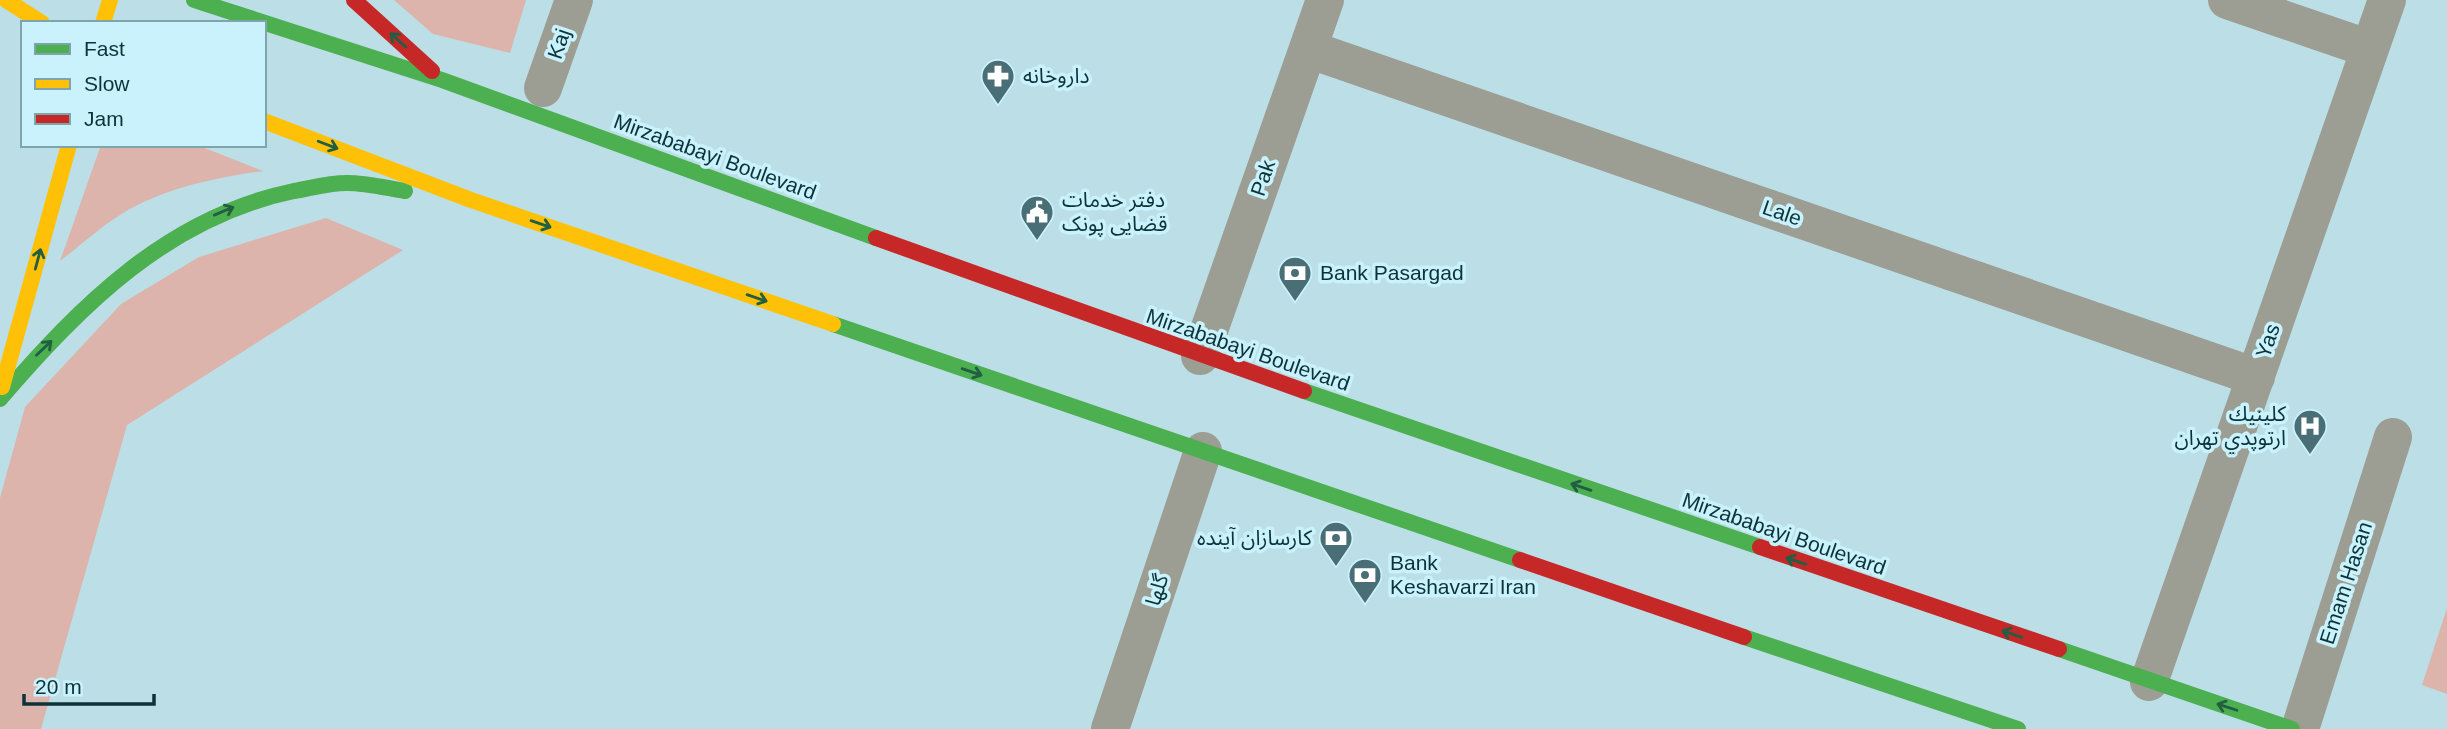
<svg xmlns="http://www.w3.org/2000/svg" width="2447" height="729" viewBox="0 0 2447 729" font-family="Helvetica,'Noto Sans Arabic',sans-serif">
	<rect width="100%" height="100%" fill="#bcdee6"/>
	<path fill="#dcb4ab" d="M394,0H526L510,53L433,34Z
		M101,145H197L263,171C214,178 163,188 120,215C99,228 80,246 60,261Z
		M326,218L403,250L127,425L41,729H0V498L25,407L121,304L199,257Z
		M2447,608V694L2422,685Z"/>
	<g fill="none" stroke-linecap="round" stroke-linejoin="round">
		<path stroke="#9c9d93" stroke-width="38" d="M2227,0L2370,49
			M1308,49L2256,377
			M543,88L574,0
			M1200,356L1325,0
			M2149,682L2387,0
			M1110,729L1203,451
			M2300,729L2393,437"/>
		<path stroke="#4caf50" stroke-width="16" d="M194,0L442,80L876,238
			M833,324L1520,560
			M1304,391L1760,547
			M0,399C81,305 168,217 294,191C311,188 329,183 347,183C366,183 386,188 405,191
			M1744,637L2018,729
			M2059,649L2292,729"/>
		<path stroke="#ffc107" stroke-width="16" d="M6,0L42,23
			M103,23L110,0
			M264,121L471,200L833,324
			M2,387L69,145"/>
		<path stroke="#c62828" stroke-width="16" d="M354,0L432,71
			M876,238L1304,391
			M1760,547L2059,649
			M1520,560L1744,637"/>
	</g>
	<defs><path id="oneway-shaft" d="M-6 0H5M1.5-3L5.5 0L1.5 3" fill="none" stroke-width="1.6" stroke-linecap="round" stroke-linejoin="round" transform="scale(1.75)"/></defs>
	<g stroke="#225e42">
		<use href="#oneway-shaft" transform="translate(398 40) rotate(-138)"/>
		<use href="#oneway-shaft" transform="translate(328 145) rotate(21)"/>
		<use href="#oneway-shaft" transform="translate(224 211) rotate(-23)"/>
		<use href="#oneway-shaft" transform="translate(541 224) rotate(19)"/>
		<use href="#oneway-shaft" transform="translate(38 259) rotate(-75)"/>
		<use href="#oneway-shaft" transform="translate(757 298) rotate(19)"/>
		<use href="#oneway-shaft" transform="translate(44 348) rotate(-44)"/>
		<use href="#oneway-shaft" transform="translate(972 372) rotate(19)"/>
		<use href="#oneway-shaft" transform="translate(1581 487) rotate(-161)"/>
		<use href="#oneway-shaft" transform="translate(1796 561) rotate(-161)"/>
		<use href="#oneway-shaft" transform="translate(2012 634) rotate(-161)"/>
		<use href="#oneway-shaft" transform="translate(2227 707) rotate(-162)"/>
	</g>
	<defs>
		<symbol id="pharmacy-pin" viewBox="-11 -11 22 30"><path d="M0 17L-7.5 6A9.5 9.5 0 1 1 7.5 6Z" fill="#4a6e76" stroke="#caf2fc"/><path d="M-2-6h4v4h4v4h-4v4h-4v-4h-4v-4h4Z" fill="#fff"/></symbol>
		<symbol id="civic-pin" viewBox="-11 -11 22 30"><path d="M0 17L-7.5 6A9.5 9.5 0 1 1 7.5 6Z" fill="#4a6e76" stroke="#caf2fc"/><path d="M-.6-6.5H3V-4.5H.6V-3L4-1V1h2V6H-6V1h2V-1L-.6-3ZM-1.2 2.5V6h2.4V2.5Z" fill="#fff"/></symbol>
		<symbol id="bank-pin" viewBox="-11 -11 22 30"><path d="M0 17L-7.5 6A9.5 9.5 0 1 1 7.5 6Z" fill="#4a6e76" stroke="#caf2fc"/><path d="M-6-4H6V4H-6ZM0-2.3a2.3 2.3 0 1 0 0 4.6a2.3 2.3 0 1 0 0-4.6Z" fill="#fff"/></symbol>
		<symbol id="hospital-pin" viewBox="-11 -11 22 30"><path d="M0 17L-7.5 6A9.5 9.5 0 1 1 7.5 6Z" fill="#4a6e76" stroke="#caf2fc"/><path d="M-5-5h3v3.5h4V-5h3V5h-3V1.5h-4V5h-3Z" fill="#fff"/></symbol>
	</defs>
	<g fill-rule="evenodd">
		<use href="#pharmacy-pin" x="979" y="57" width="38" height="52"/>
		<use href="#civic-pin" x="1018" y="193" width="38" height="52"/>
		<use href="#bank-pin" x="1276" y="254" width="38" height="52"/>
		<use href="#hospital-pin" x="2291" y="407" width="38" height="52"/>
		<use href="#bank-pin" x="1317" y="519" width="38" height="52"/>
		<use href="#bank-pin" x="1346" y="556" width="38" height="52"/>
	</g>
	<g text-anchor="middle" stroke-width="7" stroke-linejoin="round" paint-order="stroke">
		<g font-size="21" fill="#0c323a" stroke="#caf2fc">
			<text transform="translate(559 44) rotate(-71)" y="7">Kaj</text>
			<text transform="translate(715 157) rotate(20)" y="7">Mirzababayi Boulevard</text>
			<text transform="translate(1263 178) rotate(-71)" y="7">Pak</text>
			<text transform="translate(1782 213) rotate(19)" y="7">Lale</text>
			<text transform="translate(2268 341) rotate(-71)" y="7">Yas</text>
			<text transform="translate(1248 350) rotate(19)" y="7">Mirzababayi Boulevard</text>
			<text transform="translate(1784 534) rotate(19)" y="7">Mirzababayi Boulevard</text>
			<text transform="translate(2346 583) rotate(-72)" y="7">Emam Hasan</text>
			<text transform="translate(1157 590) rotate(-72)" y="7">گلها</text>
		</g>
		<g font-size="21" fill="#0c323a" stroke="#caf2fc" text-anchor="start">
			<text x="1023" y="83">داروخانه</text>
			<text x="1062" y="207">دفتر خدمات<tspan x="1062" dy="24">قضایی پونک</tspan></text>
			<text x="1320" y="280">Bank Pasargad</text>
			<text x="2286" y="421" text-anchor="end">كلينيك<tspan x="2286" dy="24">ارتوپدي تهران</tspan></text>
			<text x="1312" y="545" text-anchor="end">کارسازان آینده</text>
			<text x="1390" y="570">Bank<tspan x="1390" dy="24">Keshavarzi Iran</tspan></text>
		</g>
	</g>
	<rect x="21" y="21" width="245" height="126" fill="#caf2fc" stroke="#7ea5ae" stroke-width="2"/>
	<rect x="35" y="44" width="35" height="10" fill="#4caf50" stroke="#7ea5ae" stroke-width="2"/>
	<text x="84" y="56" font-size="21" fill="#0c323a">Fast</text>
	<rect x="35" y="79" width="35" height="10" fill="#ffc107" stroke="#7ea5ae" stroke-width="2"/>
	<text x="84" y="91" font-size="21" fill="#0c323a">Slow</text>
	<rect x="35" y="114" width="35" height="10" fill="#c62828" stroke="#7ea5ae" stroke-width="2"/>
	<text x="84" y="126" font-size="21" fill="#0c323a">Jam</text>
	<path d="M24 694v10h130v-10" fill="none" stroke="#0c323a" stroke-width="3.5"/>
	<text x="35" y="694" font-size="21" fill="#0c323a" stroke="#caf2fc" stroke-width="5" paint-order="stroke">20 m</text>
</svg>
